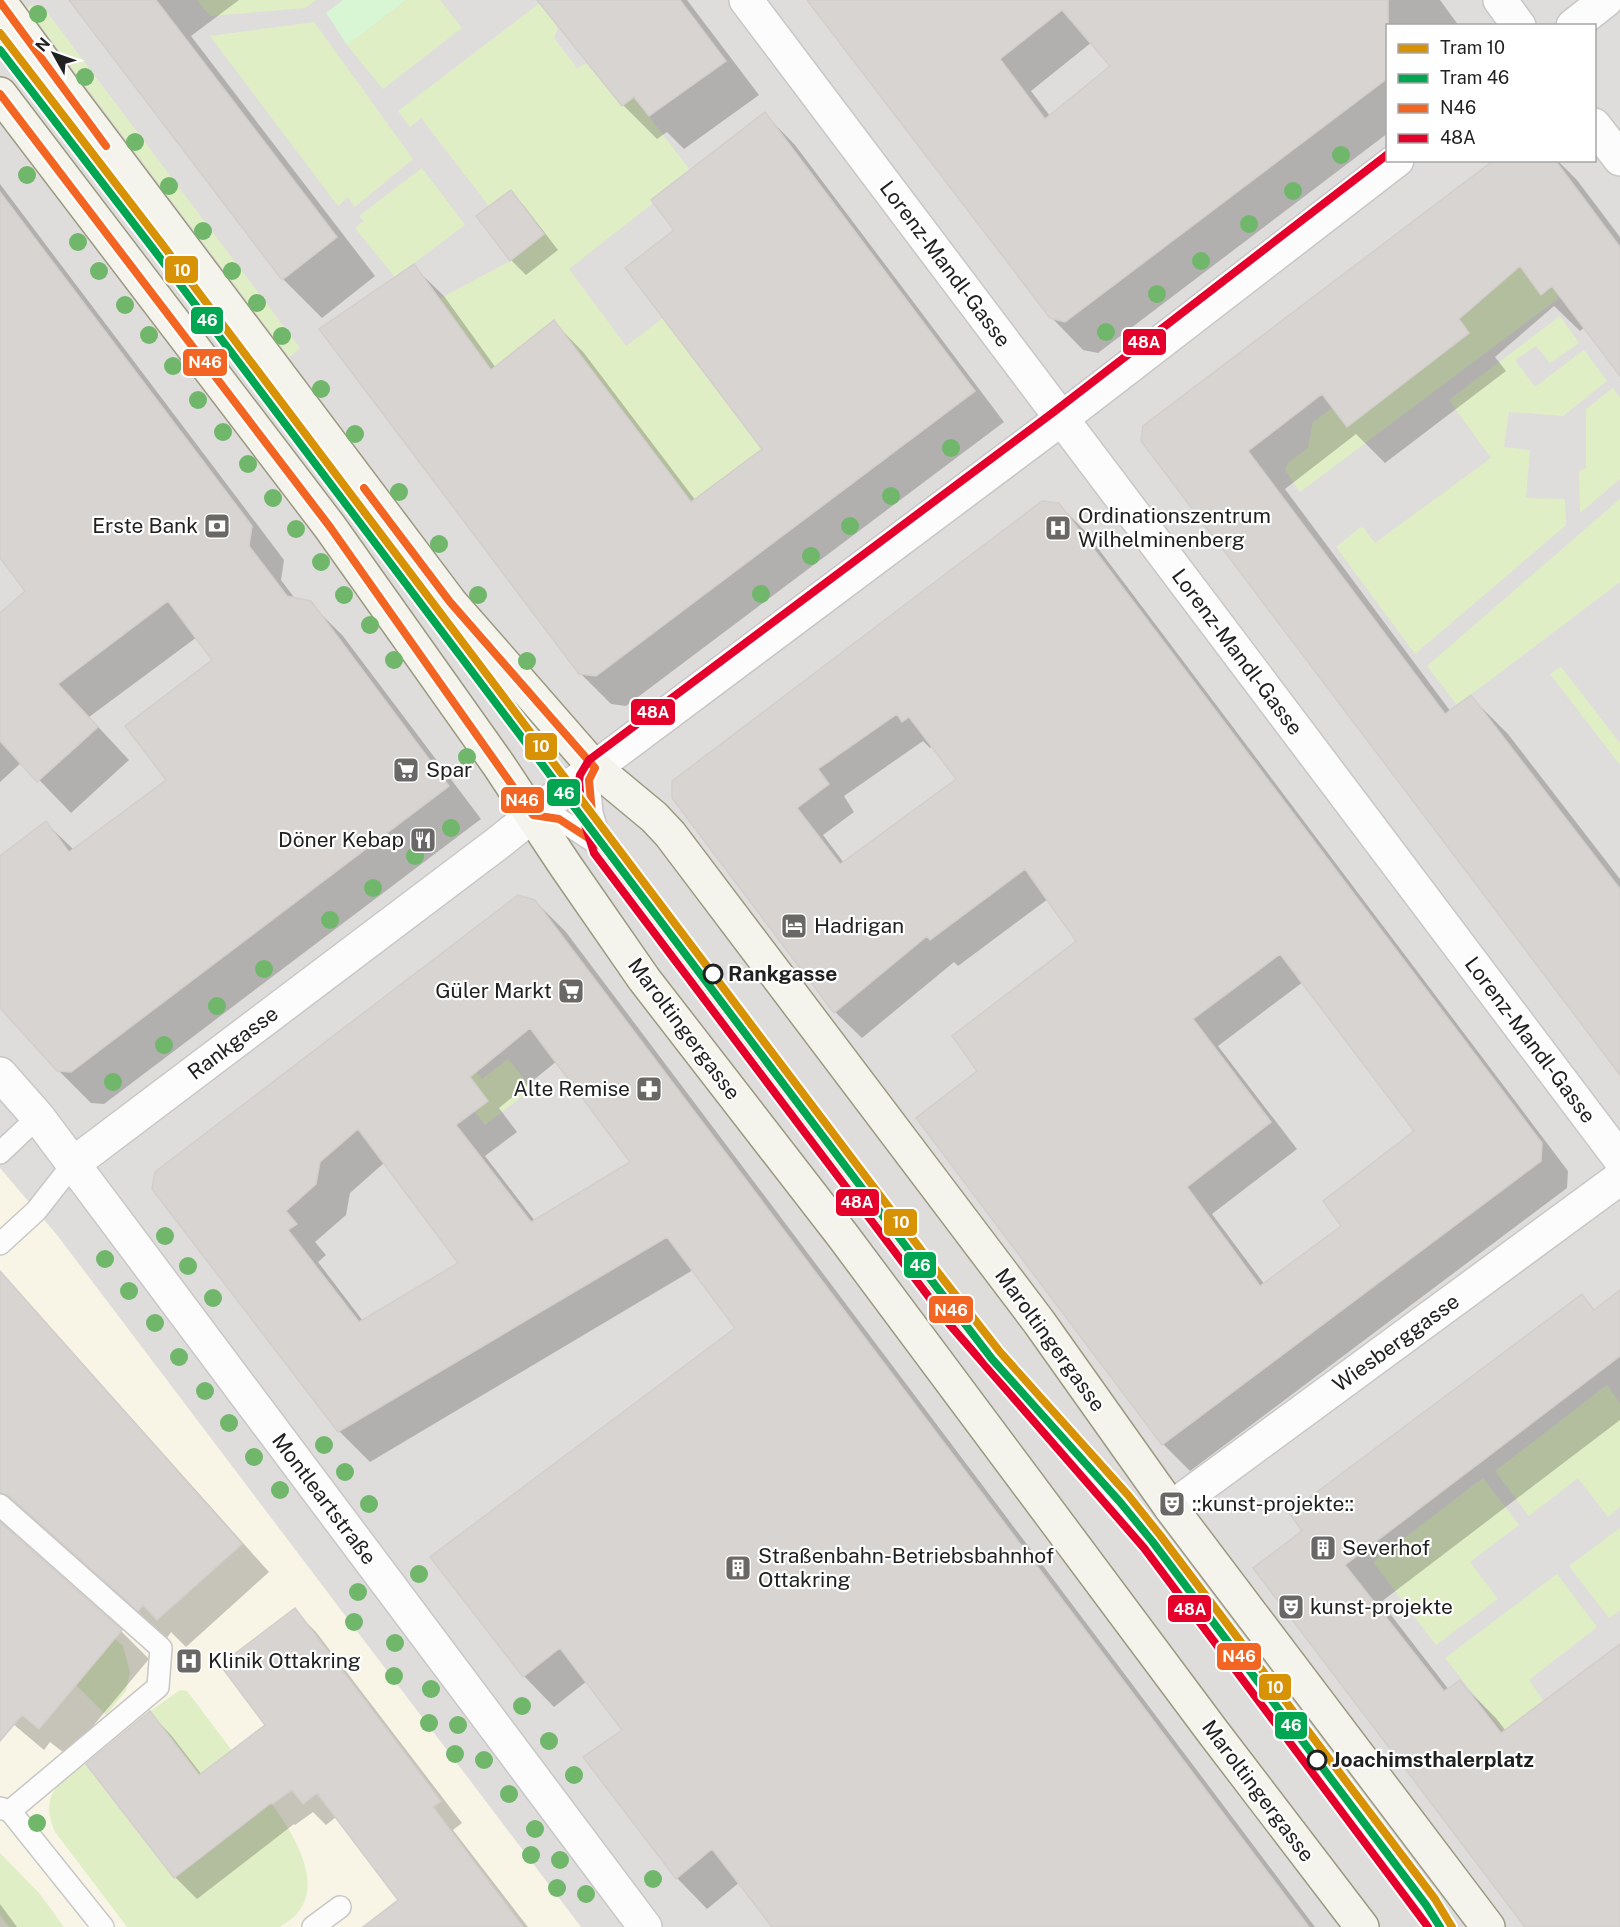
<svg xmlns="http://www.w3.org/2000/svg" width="1620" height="1927" viewBox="0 0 1620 1927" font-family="'Public Sans',sans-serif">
	<rect width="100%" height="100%" fill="#efedea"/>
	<path fill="#dedddb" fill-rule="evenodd" d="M0,0H1620V1927H0ZM1388,26H1594V160H1388Z"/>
	<path fill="#f8f5e6" d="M0,1168L57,1235L581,1927H0Z"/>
	<path fill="#e0eec6" d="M197,0H316L305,8L210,16Z
		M406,0H440L462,28L383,89L347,45Z
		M540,3L559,26L554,38L577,68L587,63L621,106L634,97L690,170L651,199L653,203L569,269L626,346L663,318L763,448L691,502L554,321L492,370L439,299L510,261L544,234L511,190L489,206L421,118L410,127L398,111Z
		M31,5L43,7L300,348L289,357L27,8Z
		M314,22L413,159L355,207L348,197L338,206L210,36Z
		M422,168L465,225L395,277L355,228L364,221L359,216Z
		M1508,260L1523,270L1541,295L1552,286L1560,297L1300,492L1285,470L1288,463L1308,448L1313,422L1332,408L1347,427L1469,333L1445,300Z
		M1560,316L1579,343L1550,363L1536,346L1515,360L1535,387L1584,350L1607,381L1563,416L1509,412L1504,447L1530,450L1526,498L1565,499L1566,525L1415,654L1336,547L1362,526L1375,543L1491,458L1449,400Z
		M1613,388L1620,398V479L1580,513L1579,471L1586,468V409Z
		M1620,499V582L1457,705L1427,666Z
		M1561,667L1620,743V765L1550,674Z
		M462,1054L482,1079L508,1059L532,1089L485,1125L442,1070Z
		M1607,1385L1620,1403V1507L1608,1517L1578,1478L1529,1516L1495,1471Z
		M1483,1478L1519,1525L1470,1562L1498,1599L1436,1645L1373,1562Z
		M1620,1528V1610L1609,1618L1569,1566Z
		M1557,1574L1597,1627L1529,1680L1553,1715L1492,1741L1503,1731L1445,1658Z
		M98,1623L123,1646L130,1672L126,1691L106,1715L76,1685L108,1647L91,1632Z
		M180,1690L187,1691L191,1696L272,1804C291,1831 321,1876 301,1908C296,1917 288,1921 280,1927H127L55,1832C39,1795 58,1784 84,1762L174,1878L240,1828L150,1711Z
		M0,1853L39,1893L64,1927H9L0,1915Z"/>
	<path fill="#d8f6d4" d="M343,0H406L347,45L326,13Z"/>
	<path fill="#0003" fill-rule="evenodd" d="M71,0H239L191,36L375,276L322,318L283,279Z
		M547,0H687L759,95L684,149L667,132L657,139L623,105Z
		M809,0H1440L1459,26H1388V133L1098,353L1083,350L1051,317ZM1092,42L1112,67L1050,116L1031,91Z
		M765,114L795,145L1004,422L626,706L611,704L580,673L413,266L444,296L496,368L554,322L584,353L696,501L764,449L676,230Z
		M1496,160H1557L1577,180L1620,237V373L1585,327L1580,331L1554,306L1495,357L1506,371L1385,463L1356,434L1285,489L1451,712L1471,697L1508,734L1620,879V1072L1143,440Z
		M0,184L284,560L281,580L296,600L310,603L343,636L481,819L104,1104L91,1103L58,1070L0,1005V858L46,823L74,850L168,780L214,660L197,637L89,717L129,760L71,813L22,762L0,782V615L27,591L0,556Z
		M511,192L525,207L558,250L526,275L511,260L478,217Z
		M1058,504L1085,531L1568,1171L1567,1188L1190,1471L1163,1444L979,1071L1078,941L1048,899L958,966L954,962L862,1038L835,1012L673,797ZM923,741L930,748L933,745L958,779L844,863L823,835L854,812L844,796ZM1303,982L1416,1132L1343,1227L1265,1285L1212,1214L1297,1149L1218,1046Z
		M535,901L566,932L1315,1927H774L740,1882L707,1909L677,1878L585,1758L624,1731L587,1681L554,1707L524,1676L737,1329L693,1270L370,1462L339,1431L154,1188ZM557,1061L633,1162L535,1221L485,1156L517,1132L499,1108ZM385,1162L461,1263L363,1321L318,1262L326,1255L315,1242L346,1215L350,1193Z
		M9,1283L36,1311L269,1572L186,1647L171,1632L167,1638L38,1523L31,1520L15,1532L16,1538L121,1631L149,1659L68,1756L50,1742L44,1750L0,1713V1291Z
		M1620,1292V1420L1381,1602L1449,1690L1460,1682L1496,1718L1506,1731L1620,1645V1927H1527L1304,1531L1582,1296L1596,1311Z
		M294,1610L316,1632L462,1823L453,1830L528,1927H365L400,1900L336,1817L326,1825L313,1812L295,1825L294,1824L197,1899L175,1877L88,1764L150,1713L171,1735L202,1775L268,1726Z
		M0,1904L17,1927H0Z"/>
	<path fill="#d7d4d2" stroke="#d3cecb" stroke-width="1.5" fill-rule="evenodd" d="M69,0H156L337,237L282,280Z
		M537,0H680L726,61L649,116L634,97L622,106Z
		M807,0H1388V78L1065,322L1050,318ZM1062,10L1110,66L1045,119L1000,59Z
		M765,112L975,391L596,676L579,674L319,329L414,264L491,370L554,320L691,502L762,449L625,268L674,230L651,200Z
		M1494,160H1555L1620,247V376L1552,286L1541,295L1520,266L1459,319L1469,333L1347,427L1322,394L1248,451L1445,714L1471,695L1620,889V1075L1141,441L1143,426Z
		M511,190L544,234L510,261L476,216Z
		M0,192L252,526L249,546L287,596L311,601L449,786L71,1072L57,1071L0,1008V856L46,821L69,852L166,780L125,726L212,660L168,601L58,684L98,727L37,782L0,741V613L25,591L0,558Z
		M1042,501L1059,503L1542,1143L1541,1161L1162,1445L916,1118L977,1071L952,1036L1076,941L1025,869L930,940L927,936L834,1013L672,798V781ZM897,714L902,722L909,717L956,779L840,864L797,808L829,784L818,769ZM1280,954L1414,1131L1323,1201L1341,1226L1260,1286L1187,1187L1271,1122L1193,1019Z
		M518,895L535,900L1309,1927H772L712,1849L676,1879L583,1757L622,1730L560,1648L523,1677L430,1557L735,1328L667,1237L338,1432L152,1189L155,1172ZM530,1028L630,1162L531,1222L456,1125L488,1101L470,1077ZM358,1129L458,1263L359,1322L288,1230L297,1224L286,1211L316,1184L320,1162Z
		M0,1271L242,1544L157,1620L143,1605L138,1611L8,1495L0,1493Z
		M1620,1290V1356L1345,1565L1444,1691L1460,1680L1501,1733L1620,1644V1927H1525L1253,1568L1302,1531L1289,1513L1582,1294L1594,1310Z
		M0,1522L122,1630L39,1729L22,1715L0,1741Z
		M295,1608L441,1801L433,1807L523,1927H363L398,1900L317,1793L303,1804L292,1790L272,1804L271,1803L174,1878L86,1764L150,1711L199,1775L265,1725L220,1665Z"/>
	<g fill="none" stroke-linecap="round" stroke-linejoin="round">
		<defs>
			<path id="lane" d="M595,768L589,780L592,813L602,847
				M533,815L559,819L602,847L958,1319C1021,1394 1089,1466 1152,1541L1425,1903L1441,1927
				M0,1153L38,1117
				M0,1244L36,1211L73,1164
				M0,1505L161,1648L158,1687L10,1811
				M0,1808L10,1811L103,1927
				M313,1927L340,1907"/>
			<path id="street" d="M746,0L1620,1159
				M1500,0L1519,26
				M1573,26L1606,0
				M1594,125L1620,159
				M0,1074L38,1117L645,1927
				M73,1164L498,843L553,799L1061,419L1397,160
				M1171,1508L1620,1178"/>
			<path id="secondary" d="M0,2L63,88L450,602L595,768L654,817L670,834L1039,1322L1171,1508L1488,1927
				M0,94L330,527L498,764L565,865L644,979L843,1236L1213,1732L1362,1927"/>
		</defs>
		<use href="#lane" stroke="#c8c7c6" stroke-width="24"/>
		<use href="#street" stroke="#c8c7c6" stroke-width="36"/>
		<use href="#secondary" stroke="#9b9980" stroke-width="36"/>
		<use href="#lane" stroke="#fdfcfc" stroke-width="21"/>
		<use href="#street" stroke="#fdfcfc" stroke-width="33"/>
		<use href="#secondary" stroke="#f5f4ec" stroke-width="33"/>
		<defs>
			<path id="bus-1" d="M0,2L106,146
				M0,94L330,527L533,815L559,819L602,847L958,1319L1152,1541L1425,1903L1441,1927
				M364,488L450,602L595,768
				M595,768L589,780L592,813L602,847L622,872"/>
			<path id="bus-2" d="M1388,154L1055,411L589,760L580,775L579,781L582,815L594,853L950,1325L1144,1548L1428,1927"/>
		</defs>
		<use href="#bus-1" stroke="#fff" stroke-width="12"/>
		<use href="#bus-2" stroke="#fff" stroke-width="12"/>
		<use href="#bus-1" stroke="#f26522" stroke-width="8"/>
		<use href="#bus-2" stroke="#e4002b" stroke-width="8"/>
		<defs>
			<path id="tram-1" d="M0,33L162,244L943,1279L1000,1352L1128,1495L1160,1535L1435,1899L1452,1927"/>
			<path id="tram-2" d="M0,50L154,250L935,1285L992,1359L1120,1502L1152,1541L1426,1905L1440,1927"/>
		</defs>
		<use href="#tram-1" stroke="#fff" stroke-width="12"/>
		<use href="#tram-2" stroke="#fff" stroke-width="12"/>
		<use href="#tram-1" stroke="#d79205" stroke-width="8"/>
		<use href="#tram-2" stroke="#00a651" stroke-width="8"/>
	</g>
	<g fill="#70b76b">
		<circle cx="38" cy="14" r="9"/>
		<circle cx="85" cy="77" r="9"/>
		<circle cx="135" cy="142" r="9"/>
		<circle cx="1341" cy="155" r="9"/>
		<circle cx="27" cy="175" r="9"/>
		<circle cx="169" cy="186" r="9"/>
		<circle cx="1293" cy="191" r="9"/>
		<circle cx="1249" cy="224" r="9"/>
		<circle cx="203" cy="231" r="9"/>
		<circle cx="78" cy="242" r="9"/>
		<circle cx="1201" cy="261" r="9"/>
		<circle cx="99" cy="271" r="9"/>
		<circle cx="232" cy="271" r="9"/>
		<circle cx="1157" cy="294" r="9"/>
		<circle cx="257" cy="303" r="9"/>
		<circle cx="125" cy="305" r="9"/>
		<circle cx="1106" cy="332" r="9"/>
		<circle cx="149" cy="335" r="9"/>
		<circle cx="282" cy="336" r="9"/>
		<circle cx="173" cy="366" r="9"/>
		<circle cx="321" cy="389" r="9"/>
		<circle cx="198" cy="400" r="9"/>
		<circle cx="223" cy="432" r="9"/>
		<circle cx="355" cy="434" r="9"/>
		<circle cx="951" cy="448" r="9"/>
		<circle cx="248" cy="464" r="9"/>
		<circle cx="399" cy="492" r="9"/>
		<circle cx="891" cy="496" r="9"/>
		<circle cx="273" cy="498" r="9"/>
		<circle cx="850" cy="526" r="9"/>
		<circle cx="296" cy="529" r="9"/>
		<circle cx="439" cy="544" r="9"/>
		<circle cx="811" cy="556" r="9"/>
		<circle cx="321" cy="562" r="9"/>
		<circle cx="761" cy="594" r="9"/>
		<circle cx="344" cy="595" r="9"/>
		<circle cx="478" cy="595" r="9"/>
		<circle cx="370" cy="625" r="9"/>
		<circle cx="394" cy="660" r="9"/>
		<circle cx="527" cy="661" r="9"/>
		<circle cx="467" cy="757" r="9"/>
		<circle cx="451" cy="828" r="9"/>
		<circle cx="415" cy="856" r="9"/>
		<circle cx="373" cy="888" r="9"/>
		<circle cx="330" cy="920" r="9"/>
		<circle cx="264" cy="969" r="9"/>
		<circle cx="217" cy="1006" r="9"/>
		<circle cx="164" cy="1045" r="9"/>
		<circle cx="113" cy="1082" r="9"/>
		<circle cx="165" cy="1236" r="9"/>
		<circle cx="105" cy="1259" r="9"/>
		<circle cx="188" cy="1266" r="9"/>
		<circle cx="129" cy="1291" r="9"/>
		<circle cx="213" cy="1298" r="9"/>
		<circle cx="155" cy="1323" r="9"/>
		<circle cx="179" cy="1357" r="9"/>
		<circle cx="205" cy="1391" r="9"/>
		<circle cx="229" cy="1423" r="9"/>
		<circle cx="324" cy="1445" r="9"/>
		<circle cx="254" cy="1457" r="9"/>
		<circle cx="345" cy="1472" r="9"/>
		<circle cx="280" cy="1490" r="9"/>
		<circle cx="369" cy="1504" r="9"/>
		<circle cx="419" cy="1574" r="9"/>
		<circle cx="358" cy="1592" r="9"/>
		<circle cx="354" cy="1622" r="9"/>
		<circle cx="395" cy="1643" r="9"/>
		<circle cx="394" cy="1676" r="9"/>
		<circle cx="431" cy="1689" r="9"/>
		<circle cx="522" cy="1706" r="9"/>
		<circle cx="429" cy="1723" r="9"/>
		<circle cx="458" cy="1725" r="9"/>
		<circle cx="549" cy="1741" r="9"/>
		<circle cx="455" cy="1754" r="9"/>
		<circle cx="484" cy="1760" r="9"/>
		<circle cx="574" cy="1775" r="9"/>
		<circle cx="509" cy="1794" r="9"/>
		<circle cx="37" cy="1823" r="9"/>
		<circle cx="535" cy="1829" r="9"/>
		<circle cx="531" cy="1855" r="9"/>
		<circle cx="560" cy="1860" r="9"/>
		<circle cx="653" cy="1879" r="9"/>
		<circle cx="557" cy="1888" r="9"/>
		<circle cx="586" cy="1894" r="9"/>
	</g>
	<defs>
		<symbol id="bank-square" viewBox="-11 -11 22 22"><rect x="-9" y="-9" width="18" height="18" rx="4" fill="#696867" stroke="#fff"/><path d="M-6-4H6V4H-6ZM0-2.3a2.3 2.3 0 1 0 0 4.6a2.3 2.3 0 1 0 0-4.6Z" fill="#fff"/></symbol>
		<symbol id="hospital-square" viewBox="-11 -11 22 22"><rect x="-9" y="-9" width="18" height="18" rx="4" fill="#696867" stroke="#fff"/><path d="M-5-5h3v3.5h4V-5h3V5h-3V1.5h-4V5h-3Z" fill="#fff"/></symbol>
		<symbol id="supermarket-square" viewBox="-11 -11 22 22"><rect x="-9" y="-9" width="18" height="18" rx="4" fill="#696867" stroke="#fff"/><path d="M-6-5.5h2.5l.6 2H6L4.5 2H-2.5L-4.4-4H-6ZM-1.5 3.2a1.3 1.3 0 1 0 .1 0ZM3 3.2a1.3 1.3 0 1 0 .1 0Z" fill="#fff"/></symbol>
		<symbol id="restaurant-square" viewBox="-11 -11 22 22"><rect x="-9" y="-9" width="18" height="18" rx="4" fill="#696867" stroke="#fff"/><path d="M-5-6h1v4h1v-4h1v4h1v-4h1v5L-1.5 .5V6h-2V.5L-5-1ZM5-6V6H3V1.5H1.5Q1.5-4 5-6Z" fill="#fff"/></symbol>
		<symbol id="hotel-square" viewBox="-11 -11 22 22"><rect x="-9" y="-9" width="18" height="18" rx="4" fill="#696867" stroke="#fff"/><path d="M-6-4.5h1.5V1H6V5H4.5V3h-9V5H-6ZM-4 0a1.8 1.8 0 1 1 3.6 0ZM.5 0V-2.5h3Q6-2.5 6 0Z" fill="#fff"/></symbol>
		<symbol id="pharmacy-square" viewBox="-11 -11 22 22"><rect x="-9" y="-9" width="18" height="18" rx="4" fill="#696867" stroke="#fff"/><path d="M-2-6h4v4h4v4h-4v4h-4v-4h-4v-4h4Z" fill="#fff"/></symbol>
		<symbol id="theatre-square" viewBox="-11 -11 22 22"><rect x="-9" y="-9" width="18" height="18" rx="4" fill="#696867" stroke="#fff"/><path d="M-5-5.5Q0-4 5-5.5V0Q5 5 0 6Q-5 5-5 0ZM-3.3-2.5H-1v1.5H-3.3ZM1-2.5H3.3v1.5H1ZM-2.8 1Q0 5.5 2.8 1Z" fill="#fff"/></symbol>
		<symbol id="building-square" viewBox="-11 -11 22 22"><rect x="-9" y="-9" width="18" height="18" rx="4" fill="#696867" stroke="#fff"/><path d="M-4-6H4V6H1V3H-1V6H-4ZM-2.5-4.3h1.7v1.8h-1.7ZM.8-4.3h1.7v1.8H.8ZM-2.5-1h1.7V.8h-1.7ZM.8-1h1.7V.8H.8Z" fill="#fff"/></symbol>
	</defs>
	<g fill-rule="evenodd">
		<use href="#bank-square" x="202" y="511" width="30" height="30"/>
		<use href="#hospital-square" x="1043" y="513" width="30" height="30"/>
		<use href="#supermarket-square" x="391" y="755" width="30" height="30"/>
		<use href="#restaurant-square" x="408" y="825" width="30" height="30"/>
		<use href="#hotel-square" x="779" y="911" width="30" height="30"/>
		<use href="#supermarket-square" x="556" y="976" width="30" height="30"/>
		<use href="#pharmacy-square" x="634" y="1074" width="30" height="30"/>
		<use href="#theatre-square" x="1157" y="1489" width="30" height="30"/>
		<use href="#building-square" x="1308" y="1533" width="30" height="30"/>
		<use href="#building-square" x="723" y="1553" width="30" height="30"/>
		<use href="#theatre-square" x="1276" y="1592" width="30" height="30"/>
		<use href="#hospital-square" x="174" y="1646" width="30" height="30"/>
	</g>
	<g fill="#fff" stroke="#212121" stroke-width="3">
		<circle cx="713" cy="974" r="9"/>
		<circle cx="1317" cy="1760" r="9"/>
	</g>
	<g text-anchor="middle" stroke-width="4.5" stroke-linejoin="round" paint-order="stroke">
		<g font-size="21" fill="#212121" stroke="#fff">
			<text transform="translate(945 264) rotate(53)" y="7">Lorenz-Mandl-Gasse</text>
			<text transform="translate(1237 652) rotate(53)" y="7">Lorenz-Mandl-Gasse</text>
			<text transform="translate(684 1029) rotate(53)" y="7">Maroltingergasse</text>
			<text transform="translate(1530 1040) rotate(53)" y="7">Lorenz-Mandl-Gasse</text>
			<text transform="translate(233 1043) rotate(-37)" y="7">Rankgasse</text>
			<text transform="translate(1050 1340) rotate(54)" y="7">Maroltingergasse</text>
			<text transform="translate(1396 1343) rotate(-36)" y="7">Wiesberggasse</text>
			<text transform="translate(324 1499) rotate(53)" y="7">Montleartstraße</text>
			<text transform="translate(1258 1791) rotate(53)" y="7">Maroltingergasse</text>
		</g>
		<g font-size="21" fill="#212121" stroke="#fff" text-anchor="start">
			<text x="1078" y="523">Ordinationszentrum<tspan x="1078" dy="24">Wilhelminenberg</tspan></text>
			<text x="198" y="533" text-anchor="end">Erste Bank</text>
			<text x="426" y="777">Spar</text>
			<text x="404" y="847" text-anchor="end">Döner Kebap</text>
			<text x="814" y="933">Hadrigan</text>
			<text x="552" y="998" text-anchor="end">Güler Markt</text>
			<text x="630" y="1096" text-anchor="end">Alte Remise</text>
			<text x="1192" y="1511">::kunst-projekte::</text>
			<text x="1342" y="1555">Severhof</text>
			<text x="758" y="1563">Straßenbahn-Betriebsbahnhof<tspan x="758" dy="24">Ottakring</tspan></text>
			<text x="1310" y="1614">kunst-projekte</text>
			<text x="208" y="1668">Klinik Ottakring</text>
		</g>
		<g font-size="21" font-weight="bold" fill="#212121" stroke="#fff" text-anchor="start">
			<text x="728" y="981">Rankgasse</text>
			<text x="1332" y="1767">Joachimsthalerplatz</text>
		</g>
	</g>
	<g stroke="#fff" stroke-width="2">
		<rect x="164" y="255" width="35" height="29" rx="6" fill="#d79205"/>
		<rect x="190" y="306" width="34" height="29" rx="6" fill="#00a651"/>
		<rect x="1122" y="328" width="45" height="28" rx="6" fill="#e4002b"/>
		<rect x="182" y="348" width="46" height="29" rx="6" fill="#f26522"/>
		<rect x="630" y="698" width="46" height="28" rx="6" fill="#e4002b"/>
		<rect x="524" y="732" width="34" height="29" rx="6" fill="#d79205"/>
		<rect x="546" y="778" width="35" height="29" rx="6" fill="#00a651"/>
		<rect x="500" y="786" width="45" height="28" rx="6" fill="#f26522"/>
		<rect x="835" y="1188" width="45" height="29" rx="6" fill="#e4002b"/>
		<rect x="883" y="1208" width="35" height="29" rx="6" fill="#d79205"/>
		<rect x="903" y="1251" width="34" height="28" rx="6" fill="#00a651"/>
		<rect x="928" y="1295" width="46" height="29" rx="6" fill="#f26522"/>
		<rect x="1167" y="1594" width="45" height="29" rx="6" fill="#e4002b"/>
		<rect x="1216" y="1642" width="46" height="29" rx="6" fill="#f26522"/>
		<rect x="1258" y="1673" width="34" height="28" rx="6" fill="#d79205"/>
		<rect x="1274" y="1711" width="34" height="29" rx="6" fill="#00a651"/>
	</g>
	<g font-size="16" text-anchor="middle" font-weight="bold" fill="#fff">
		<text x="182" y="276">10</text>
		<text x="207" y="326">46</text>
		<text x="1144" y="348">48A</text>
		<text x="205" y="368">N46</text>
		<text x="653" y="718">48A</text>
		<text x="541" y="752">10</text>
		<text x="564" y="799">46</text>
		<text x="522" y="806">N46</text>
		<text x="857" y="1208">48A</text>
		<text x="901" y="1228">10</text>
		<text x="920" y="1271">46</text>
		<text x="951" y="1316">N46</text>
		<text x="1190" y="1615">48A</text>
		<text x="1239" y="1662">N46</text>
		<text x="1275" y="1693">10</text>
		<text x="1291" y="1731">46</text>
	</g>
	<rect x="1386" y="24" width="210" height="138" fill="#ffffff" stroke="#a6a6a6" stroke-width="1.5"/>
	<rect x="1398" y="44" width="30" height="9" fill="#d79205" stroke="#a6a6a6" stroke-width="1.5"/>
	<text x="1440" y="54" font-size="18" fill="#212121">Tram 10</text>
	<rect x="1398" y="74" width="30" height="9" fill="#00a651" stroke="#a6a6a6" stroke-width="1.5"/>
	<text x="1440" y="84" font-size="18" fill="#212121">Tram 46</text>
	<rect x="1398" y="104" width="30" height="9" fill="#f26522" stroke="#a6a6a6" stroke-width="1.5"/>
	<text x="1440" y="114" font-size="18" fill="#212121">N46</text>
	<rect x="1398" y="134" width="30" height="9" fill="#e4002b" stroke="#a6a6a6" stroke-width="1.5"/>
	<text x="1440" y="144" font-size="18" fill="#212121">48A</text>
	<g transform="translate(54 54) rotate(310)" stroke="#ffffff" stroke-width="4.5" paint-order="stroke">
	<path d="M0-4.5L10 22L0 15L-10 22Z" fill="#212121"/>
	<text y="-9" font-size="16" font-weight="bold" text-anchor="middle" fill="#212121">N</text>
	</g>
</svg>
